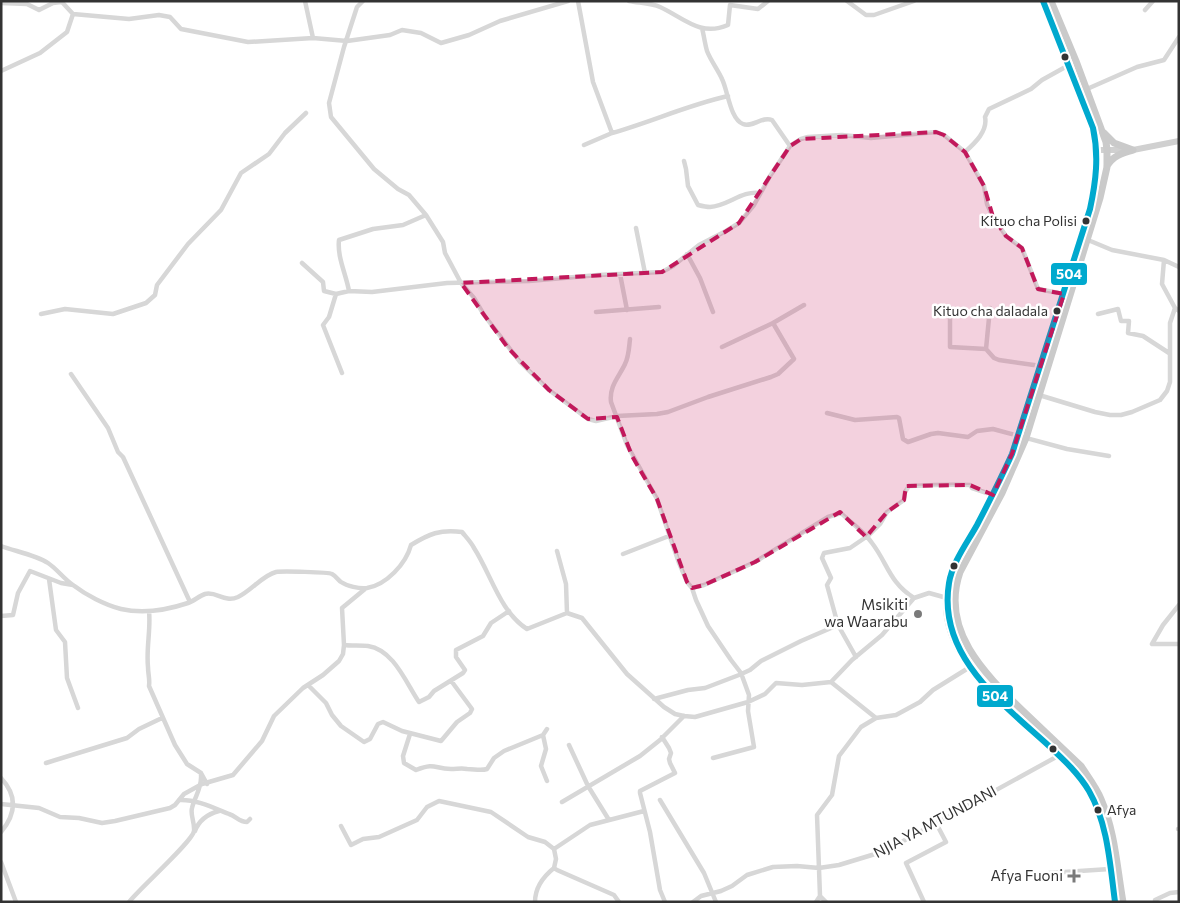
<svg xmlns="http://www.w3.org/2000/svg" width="1180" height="903" viewBox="0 0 1180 903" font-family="Commissioner,sans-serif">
	<rect width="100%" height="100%" fill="#fff"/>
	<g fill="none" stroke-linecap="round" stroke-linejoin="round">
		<path stroke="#d7d7d7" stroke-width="4.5" d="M305,1L313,38L347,41L390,35L402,30L421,33L441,43L469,35L500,21L568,1
			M363,1L357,7L344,47L329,103L331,117L374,169L398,189L409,195L426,215L443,242L445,253L461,283L474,298L484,315L520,362L549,390L588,419L596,421L617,416L657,414L668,412L708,397L771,377L778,374L794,359L773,323
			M578,1L593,82L612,133C651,122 688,105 728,96
			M629,1C639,3 651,3 660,7C684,18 700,37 728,25L730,5L758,9L768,1
			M847,1L866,15H874L914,1
			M1,3L27,4L39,10L53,3L61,2
			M1145,10L1153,1
			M73,14L129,19L159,15L170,17L181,29L248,42L313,38
			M702,28C704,36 705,44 707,51C711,61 718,70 722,79C728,91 730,119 743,124C752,128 762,116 772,120L790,146
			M1,71L40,53L67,32L73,14L61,1
			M1087,89L1137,67L1164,60L1179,37
			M584,145L612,133
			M965,152C975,143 988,131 985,117L989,109L1031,89L1042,80L1069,65
			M684,161L686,169L688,186L698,205C702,206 706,207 710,207C728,206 742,190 760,193
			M636,228L645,273
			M1088,240L1112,250L1164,260L1179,267
			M687,254L700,278L713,312
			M1164,260L1162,284L1175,308L1179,311
			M302,263L323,282L324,291L336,294L349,291L372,292L447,283L529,281L598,275L662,272L673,266L699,245L726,231L739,223L754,205L770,176L790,146L801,139L808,137L842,135L871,138L936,132L944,135L965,152L984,186L987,204L993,217L1006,236L1022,248L1038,289L1064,294
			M620,274L627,310
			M349,291C346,274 337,257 339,240L373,229L403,225L426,215
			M336,294L329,317L323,325L342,373
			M950,308V347L986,349L994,358L999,360L1041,366
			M596,312L659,307
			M41,314L65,309L113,314L146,303L155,295L157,285L188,244L221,210L241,173L269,154L285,133L306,113
			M1098,314L1118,309L1121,321H1129L1128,333L1143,336L1169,353
			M630,339C629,347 629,356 625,364C619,377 609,386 611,402L627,445L657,499L679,563L687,582L692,588L696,600L708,626L731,660L741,673L749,695L748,711L754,747L713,758
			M722,347L773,323L804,305
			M986,349L990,308
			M71,374L108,428L118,452L123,457L190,602
			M1039,395L1095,412L1110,415H1121L1132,412L1160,400L1167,391L1170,382V323L1175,308
			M827,413L855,420L897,417L899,418L903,439L908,442L931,434L938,433L968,437L977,431L993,429L1067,449L1109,456
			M1,546C14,551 36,555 48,563C57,569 64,579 73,585C86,595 105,605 121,609C143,614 167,610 188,603C194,601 199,596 205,594C217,591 224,603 238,597C251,591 263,575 276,572C282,571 328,572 332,574C336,576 338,580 341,582C347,586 359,589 367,588C386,585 406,564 411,545C429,534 440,529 462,532C466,537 471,542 474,548C491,574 500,612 527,629L567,613L582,618L627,674L664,707L675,714L684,716L695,717L748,702L765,694L776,683L802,685L831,682L876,718L896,715L920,702L933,690L970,667
			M557,551L566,584L567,613
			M623,554L669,536
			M49,579L56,630L65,642L67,678L78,708
			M692,588L704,585L755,562L828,517L841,513C851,523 864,531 872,543C888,564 889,582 914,598L929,593L947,598
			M1179,605L1163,625L1152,644H1179
			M149,611C151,629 146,648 148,667C148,674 150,679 149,686L175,745L187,764L201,773L207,784
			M1,616L13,615L18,593L30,571L61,583L73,585
			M838,625L827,585L831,578L822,558L824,553L850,548L869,535L880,524L887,512L904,500L905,492L909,486C930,485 950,484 970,485L972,488L993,495
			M344,645C352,646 360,645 368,646C394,650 406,683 419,702L429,697L434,691L463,673L465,670L456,657V650L483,636L491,623L509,611
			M831,682L852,660L882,635L914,598
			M308,685L326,703L332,715L341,726L364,742L370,739L378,724L383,722L402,731L441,741L457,722L470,713L472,709L452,682
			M654,699L688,690L705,688L739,675L750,670L761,661L801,641L838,625L856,657
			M410,734L403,756L404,763L416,770C436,762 434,769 451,769C457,769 462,768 467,769C474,769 481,771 487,769L494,758L504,751L543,735L547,729
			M543,735L546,749L541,766L547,781
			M662,737L669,748L671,753L669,759L670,763L675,773L640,791V793L650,832L660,890L665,902
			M569,745L588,786L609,820
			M46,763L127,738L139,729L162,718
			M1,778C18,796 16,814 1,832
			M179,800C196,799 214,808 229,814C236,816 239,822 247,822L250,819
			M660,800L704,873L716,902
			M562,802L640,756L660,740L684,716
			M1,804L39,808L60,817L79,818L102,823L115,821L170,808L175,805L184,794L202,784L233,775L262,741L274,716L303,688L323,675L339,661L343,654L344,645L342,608L365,589
			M341,826L351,845L363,839L379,837L417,820L427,807L439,801L491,812L528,837L545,842L554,849L556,859L554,868L557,870L614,895L619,902
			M1178,829H1179
			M195,831C199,820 208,814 219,811
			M554,849L590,825L644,811
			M1,862L16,902
			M1049,873L1110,869
			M820,896L826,902
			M129,902C139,889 193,841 194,831C195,823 190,815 192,808C195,796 202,788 201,775
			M535,902C535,888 544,876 554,868
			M693,902L701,896L721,891L732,886L747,875L773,867L797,866L819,868L839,865L885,851L1058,756
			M816,902L820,896L817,815L832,795L839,756L861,727L876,718
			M924,902L906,863L946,842L936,823
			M1155,902V900L1170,893L1179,892"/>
		<path stroke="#d0d0d0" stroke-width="6" d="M1098,150H1133L1179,141"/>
		<path stroke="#cacaca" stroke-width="7" d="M1043,1L1093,128C1101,160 1096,178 1090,209L1012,454C1003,475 993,495 982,515C971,537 955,559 949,583C928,667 1038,724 1081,779C1107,811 1109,862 1115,902
			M1051,1L1076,61L1106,142L1107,150V167L1100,198L1026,438L1002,493L960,572C940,630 984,673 1022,710C1042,729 1061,747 1081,766C1088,777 1096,787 1101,799C1115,831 1117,868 1123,902
			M1104,133L1114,143L1133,150
			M1107,166C1113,156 1122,153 1133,150"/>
		<defs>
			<path id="bus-1" d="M1043,1L1093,128C1099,156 1096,181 1090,209L1012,454C1001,478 989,502 977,525C967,543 952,563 949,583C937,656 1002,703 1049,746C1064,760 1079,774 1089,791C1108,824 1110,865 1115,902"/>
		</defs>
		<use href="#bus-1" stroke="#fff" stroke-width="10"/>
		<use href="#bus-1" stroke="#00a9ce" stroke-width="6"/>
	</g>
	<path fill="#c2185b" fill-opacity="0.2" stroke="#c2185b" stroke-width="4" stroke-dasharray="10 6" stroke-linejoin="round" d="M936,132L944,135L965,152L984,186L993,217L1006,236L1022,248L1038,289L1064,294L1012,454L993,495L970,485L906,486L904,500L887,512L866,537L840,512L755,562L704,585L692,588L687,582L657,499L632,456L617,417L588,419L549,390L508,348L461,283L662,272L739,223L790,146L801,139Z"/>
	<g fill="#333" stroke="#fff" stroke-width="2">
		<circle cx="1065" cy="57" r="4.5"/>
		<circle cx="1086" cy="221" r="4.5"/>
		<circle cx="1057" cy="311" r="4.5"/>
		<circle cx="954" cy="566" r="4.5"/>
		<circle cx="1053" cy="749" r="4.5"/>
		<circle cx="1098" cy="810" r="4.5"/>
	</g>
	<g fill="#7a7a7a" stroke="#fff" stroke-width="2">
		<circle cx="918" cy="614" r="5"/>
		<path d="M1071.5 868.5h5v5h5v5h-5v5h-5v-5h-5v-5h5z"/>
	</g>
	<g text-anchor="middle" stroke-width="5" stroke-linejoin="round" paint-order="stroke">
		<g font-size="14" fill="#333" stroke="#fff" text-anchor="end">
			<text x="1077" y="226">Kituo cha Polisi</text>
			<text x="1048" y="316">Kituo cha daladala</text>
			<text x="1107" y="815" text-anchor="start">Afya</text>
		</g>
		<g font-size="15" fill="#333" stroke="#fff" text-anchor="end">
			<text x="908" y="610">Msikiti<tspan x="908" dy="17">wa Waarabu</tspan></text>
			<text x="1063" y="881">Afya Fuoni</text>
		</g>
		<g font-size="15" fill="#333" stroke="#fff">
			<text transform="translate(935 822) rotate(-28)" y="5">NJIA YA MTUNDANI</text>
		</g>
	</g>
	<g stroke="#fff" stroke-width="2">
		<rect x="1050" y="262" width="38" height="24" rx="5" fill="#00a9ce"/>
		<rect x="976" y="684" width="38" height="24" rx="5" fill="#00a9ce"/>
	</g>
	<g font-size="14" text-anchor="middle" font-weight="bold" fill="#fff">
		<text x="1069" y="279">504</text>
		<text x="995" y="701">504</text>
	</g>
	<rect width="1180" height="903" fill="none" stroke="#333333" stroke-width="5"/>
</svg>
